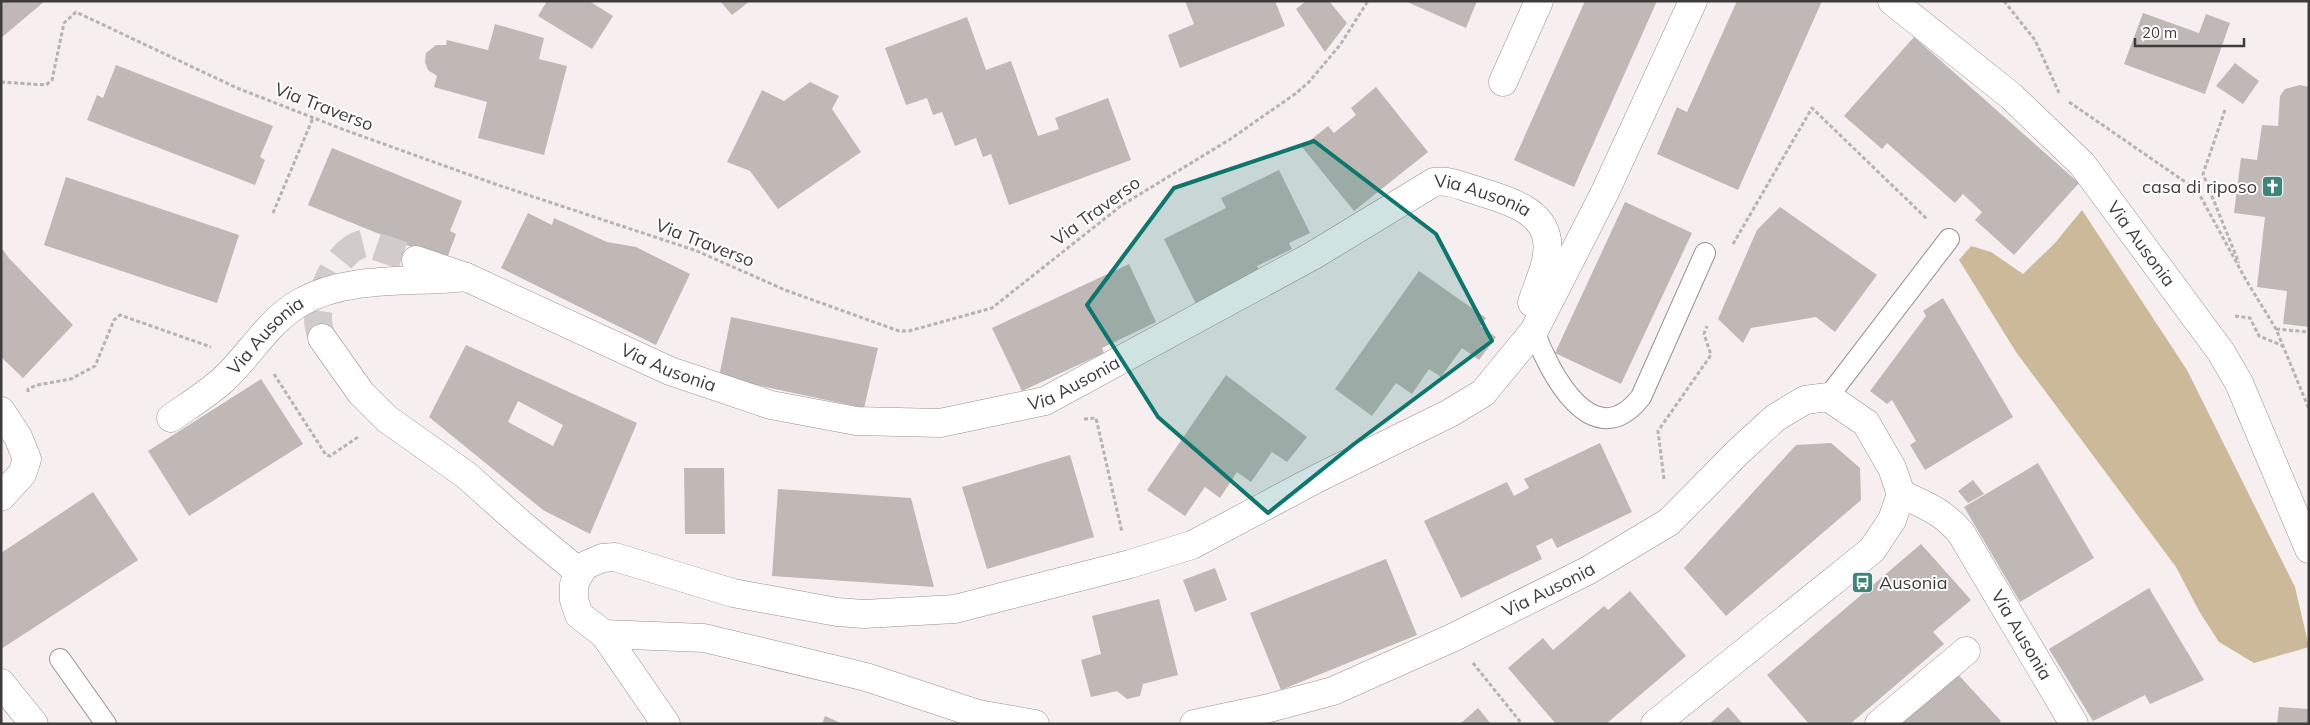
<svg xmlns="http://www.w3.org/2000/svg" width="2310" height="725" viewBox="0 0 2310 725" font-family="Mulish,sans-serif">
	<rect width="100%" height="100%" fill="#f7efef"/>
	<path fill="#cbb999" d="M2082,210L2187,370L2295,587L2309,647L2254,663L2219,642L2199,611L2176,567L2016,352L1959,260L1971,246L1991,252L2023,274L2055,243Z"/>
	<path fill="#bfb8b4" fill-rule="evenodd" d="M1,1H45L1,38Z
		M547,1H589L613,16L592,49L538,16Z
		M720,1H750L732,15Z
		M1185,1H1275L1285,26L1180,68L1168,35L1194,24Z
		M1306,1H1329L1347,23L1325,52L1296,9Z
		M1405,1H1477L1466,28Z
		M1585,1H1657L1574,187L1514,160Z
		M1737,1H1822L1738,190L1657,154L1677,107L1687,112Z
		M2143,13L2199,33L2206,14L2230,23L2205,94L2124,64Z
		M967,17L986,70L1011,61L1038,136L1059,129L1055,118L1108,98L1131,160L1009,205L991,154L983,157L976,138L955,146L942,112L933,115L927,98L906,105L885,48Z
		M495,24L544,38L539,59L567,66L544,155L478,138L487,102L434,87L437,76L428,70L425,62L426,53L436,45H446L447,40L488,50Z
		M1914,37L2079,183L2014,255L1975,220L1982,212L1963,194L1955,203L1887,143L1882,149L1844,116Z
		M2235,63L2259,81L2243,104L2216,86Z
		M116,65L273,126L260,157L265,160L255,185L87,120L97,95L103,98Z
		M810,82L839,96L832,109L861,152L778,209L750,171L727,162L762,90L784,101Z
		M2300,85L2309,87V327L2283,324L2287,291L2257,287L2265,217L2234,213L2241,158L2257,160L2262,125L2278,126L2280,96L2285,89Z
		M1376,87L1428,152L1354,211L1302,147L1328,126L1334,133L1356,115L1351,108Z
		M332,148L462,201L450,231L456,234L446,261L308,205Z
		M1279,170L1310,233L1289,243L1292,249L1257,266L1261,273L1196,304L1164,239L1226,208L1221,198Z
		M66,177L239,235L217,303L44,245Z
		M1625,202L1692,233L1621,384L1555,353Z
		M1780,207L1877,275L1835,332L1816,317L1751,328L1743,343L1718,319L1757,230Z
		M528,213L552,225L554,218L607,242L636,247L690,274L656,345L501,268Z
		M1,247L8,257L73,325L23,378L1,357Z
		M1129,264L1156,322L1102,348L1104,353L1022,391L992,328Z
		M1419,271L1486,318L1480,326L1496,337L1479,360L1462,348L1441,377L1429,369L1412,394L1396,383L1372,416L1335,389Z
		M1943,298L2013,417L1925,470L1910,445L1916,441L1892,400L1887,404L1870,391L1926,316L1923,311Z
		M731,317L878,348L864,408L719,377Z
		M466,345L637,423L590,534L543,510L429,417ZM518,401L563,425L553,446L508,422Z
		M1226,375L1307,437L1287,462L1272,452L1251,482L1237,472L1220,498L1205,487L1185,516L1147,490Z
		M261,379L303,444L189,516L148,451Z
		M1600,443L1632,512L1557,548L1552,538L1536,546L1542,559L1461,598L1424,521L1507,482L1514,496L1529,488L1524,479Z
		M1831,443L1860,468L1861,500L1726,616L1684,568L1796,445Z
		M1070,455L1094,537L987,569L962,487Z
		M2038,463L2094,558L2020,602L1964,507Z
		M684,468H724L725,534H685Z
		M1973,480L1984,494L1968,503L1958,491Z
		M778,489L911,498L934,587L772,576Z
		M93,492L138,560L1,649V553Z
		M1921,544L1971,600L1933,632L1944,644L1850,724H1809L1767,675Z
		M1386,559L1417,635L1281,690L1250,613Z
		M1215,568L1227,600L1195,612L1183,580Z
		M2149,588L2204,680L2150,704L2145,695L2093,721L2049,649Z
		M1630,591L1686,656L1606,724H1556L1508,668L1543,638L1553,650L1604,606L1608,610Z
		M1159,599L1178,675L1143,684L1140,696L1127,699L1117,691L1091,697L1081,660L1101,654L1092,616Z
		M1953,669L2001,721L1998,724H1888Z
		M1728,707L1743,724H1709Z
		M2279,707L2309,709V724H2277Z
		M1478,708L1491,724H1460Z
		M825,716L843,724H822Z"/>
	<g fill="none" stroke-linecap="round" stroke-linejoin="round">
		<path stroke="#d2cbcb" stroke-width="28" stroke-dasharray="28 14" stroke-linecap="butt" d="M322,338C320,331 317,323 318,316C320,290 339,247 366,243L416,260"/>
		<defs>
			<path id="lane" d="M1534,331C1549,372 1593,458 1641,397L1705,253
				M1828,397L1949,239
				M60,659L106,724"/>
			<g id="street">
				<path id="s1" d="M1892,1L2011,96L2082,164L2221,352L2239,383L2309,549"/>
				<path d="M1503,82L1539,1"/>
				<path id="s2" d="M466,277L670,371L771,405L856,421L940,423L1045,401L1314,255L1434,182C1450,180 1461,186 1475,190C1501,199 1542,207 1547,240C1550,263 1538,282 1532,303"/>
				<path d="M322,338L361,393L387,419L466,475L522,525L579,572"/>
				<path d="M1,411L18,437L27,459L22,474L1,497"/>
				<path id="s3" d="M171,418C188,406 207,394 223,380C250,355 268,321 301,302C349,275 414,283 466,277L416,260"/>
				<path id="s4" d="M1901,494C1927,506 1942,511 1961,533L2074,724"/>
				<path d="M604,634L666,724"/>
				<path d="M1,683L34,724"/>
				<path d="M1035,724L978,714L866,677L704,638L604,634L579,615L574,600V584L584,566L602,558L615,557L733,593L837,612L864,614L955,609L1130,564L1192,545L1316,479L1450,413L1483,393L1534,331L1605,192L1693,1"/>
				<path id="s5" d="M1194,724L1265,709L1333,691L1452,638L1587,571L1669,522L1738,452L1775,418L1805,400L1828,397L1866,423L1892,468L1901,494L1892,520L1872,550L1655,724"/>
				<path d="M1879,724L1966,651"/>
			</g>
		</defs>
		<use href="#lane" stroke="#999191" stroke-width="22"/>
		<use href="#street" stroke="#999191" stroke-width="29"/>
		<path stroke="#b8b2b2" stroke-width="3" stroke-dasharray="4 2.5" stroke-linecap="butt" d="M2004,1L2035,40L2060,95
			M1,82L46,85L52,80L64,23L76,12L237,88L342,129L495,184L697,251L785,290L899,331H909L992,308L1122,205L1229,140L1295,94L1309,82L1340,45L1368,1
			M2069,102L2197,190L2246,280L2276,329L2309,409
			M2225,110L2203,174L2239,263
			M273,213L313,118
			M1733,244L1812,108L1928,220
			M2235,316L2250,318L2259,336L2283,346
			M2276,329L2309,332
			M274,374L326,455L330,456L358,437
			M28,392V389L37,385L71,379L95,366L114,320L120,315L211,347
			M1084,419L1096,418L1122,532
			M1664,479L1658,431L1711,355L1704,334L1707,326
			M1473,663L1522,724"/>
		<use href="#lane" stroke="#fff" stroke-width="20"/>
		<use href="#street" stroke="#fff" stroke-width="28"/>
	</g>
	<path fill="#0f766e" fill-opacity="0.2" stroke="#0f766e" stroke-width="4" stroke-linejoin="round" d="M1314,141L1436,234L1492,341L1354,444L1268,513L1158,417L1087,305L1174,188Z"/>
	<defs>
		<symbol id="church-square" viewBox="-11 -11 22 22"><rect x="-9" y="-9" width="18" height="18" rx="4" fill="#408479" stroke="#fff"/><path d="M-1.2-6h2.4v3.5h3.3v2.4h-3.3V6h-2.4V-.1h-3.3v-2.4h3.3Z" fill="#fff"/></symbol>
		<symbol id="bus-square" viewBox="-11 -11 22 22"><rect x="-9" y="-9" width="18" height="18" rx="4" fill="#408479" stroke="#fff"/><path d="M-5-6H5V4H4V6H2V4H-2V6H-4V4H-5ZM-3.5-4V0h7V-4ZM-3.5 1.2v1.5H-2V1.2ZM2 1.2v1.5H3.5V1.2Z" fill="#fff"/></symbol>
	</defs>
	<g fill-rule="evenodd">
		<use href="#church-square" x="2260" y="174" width="25" height="25"/>
		<use href="#bus-square" x="1850" y="570" width="25" height="25"/>
	</g>
	<g text-anchor="middle" stroke-width="4" stroke-linejoin="round" paint-order="stroke">
		<g font-size="18" fill="#3f3c3c" stroke="#fff">
			<text transform="translate(324 107) rotate(21)" y="6">Via Traverso</text>
			<text dy="6" stroke="none"><textPath href="#s2" startOffset="1106">Via Ausonia</textPath></text>
			<text transform="translate(1096 211) rotate(-36)" y="6">Via Traverso</text>
			<text transform="translate(705 243) rotate(21)" y="6">Via Traverso</text>
			<text dy="6" stroke="none"><textPath href="#s1" startOffset="350">Via Ausonia</textPath></text>
			<text dy="6" stroke="none"><textPath href="#s3" startOffset="126">Via Ausonia</textPath></text>
			<text dy="6" stroke="none"><textPath href="#s2" startOffset="222">Via Ausonia</textPath></text>
			<text dy="6" stroke="none"><textPath href="#s2" startOffset="642">Via Ausonia</textPath></text>
			<text dy="6" stroke="none"><textPath href="#s5" startOffset="381">Via Ausonia</textPath></text>
			<text dy="6" stroke="none"><textPath href="#s4" startOffset="191">Via Ausonia</textPath></text>
		</g>
		<g font-size="18" fill="#3f3c3c" stroke="#fff" text-anchor="end">
			<text x="2257" y="193">casa di riposo</text>
			<text x="1879" y="589" text-anchor="start">Ausonia</text>
		</g>
	</g>
	<rect width="2310" height="725" fill="none" stroke="#3f3c3c" stroke-width="5"/>
	<path d="M2135 38v8h109v-8" fill="none" stroke="#3f3c3c" stroke-width="2.5"/>
	<text x="2142" y="38" font-size="15" fill="#3f3c3c" stroke="#ffffff" stroke-width="4" paint-order="stroke">20 m</text>
</svg>
